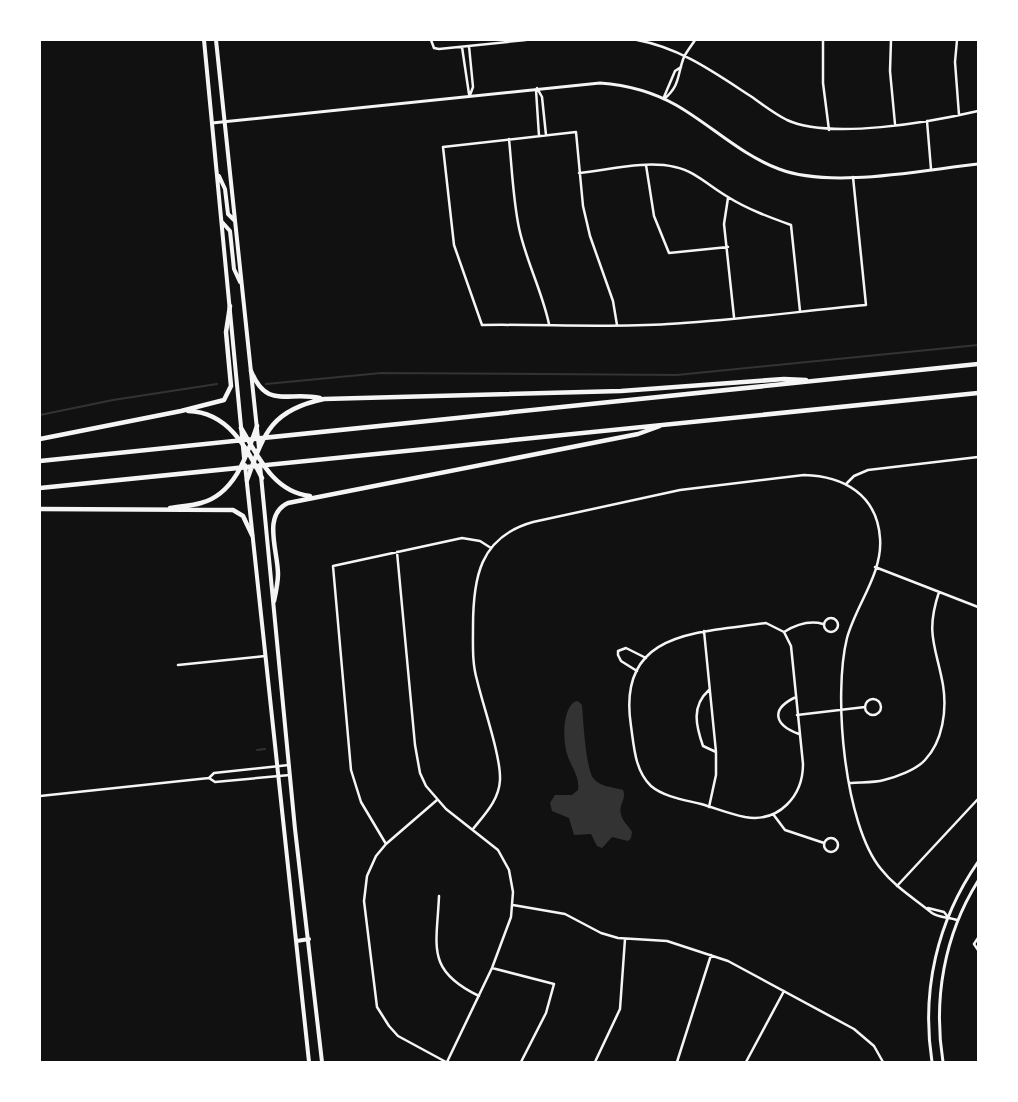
<svg xmlns="http://www.w3.org/2000/svg" width="1018" height="1102" viewBox="0 0 1018 1102" font-family="'Titillium Web',sans-serif">
	<rect width="100%" height="100%" fill="#111"/>
	<path fill="#333" d="M578,701L582,705C583,717 586,772 594,779C601,787 613,787 623,790C627,799 618,805 621,814C622,821 629,826 632,832L631,838L628,841L612,837L602,848L597,846L591,834L574,835L569,818L552,811L550,803L555,795H572L578,790C580,776 571,767 567,754C563,740 562,712 574,702Z"/>
	<g fill="none" stroke-linecap="round" stroke-linejoin="round">
		<path stroke="#333" stroke-width="2" d="M266,384L381,373L677,375L978,345
			M40,415L113,400L217,384
			M257,750L265,749"/>
		<path stroke="#f5f5f5" stroke-width="2.5" d="M431,40L434,48L439,49L526,40
			M637,40C681,48 715,73 752,97C763,105 775,114 787,120C830,140 931,122 978,111
			M823,40V83L829,130
			M891,40L890,71L895,124
			M957,40L955,62L959,115
			M469,46L473,87L470,95
			M462,47L469,94
			M537,88L542,97L546,135
			M536,90L539,136
			M664,97L675,71L681,67
			M664,99C681,85 677,74 684,57C687,51 692,45 695,40
			M927,121L931,169
			M509,139C512,169 513,199 519,228C526,261 542,291 549,324
			M646,165L654,216L669,253L728,247
			M579,173C609,170 645,160 675,167C695,171 710,187 728,197C747,209 769,217 791,225L800,311
			M728,198L724,224L734,317
			M617,325L613,301L590,236L583,206L576,132L443,147L454,245L482,325C544,324 606,328 668,324C733,321 800,311 866,305L853,177
			M847,483L854,476L868,470L978,457
			M397,552L415,745L420,773L426,786L446,809L498,850L509,870L513,892L511,917L492,968L447,1062
			M875,567L978,607
			M824 625a7 7 0 1 1 14 0a7 7 0 1 1-14 0Z
			M766,623L784,632L791,646L803,764C803,796 779,823 745,817C730,814 715,808 701,804C685,800 664,797 651,786C635,771 634,747 631,726C616,630 698,633 766,623Z
			M704,631L716,752V775L709,807
			M784,632C797,624 809,620 823,624
			M178,665L265,656
			M637,671L621,661L618,655V651L626,648L646,658
			M709,690C691,706 696,726 703,746L716,752
			M796,697C770,709 774,725 799,734
			M865 707a8 8 0 1 1 16 0a8 8 0 1 1-16 0Z
			M797,715L865,707
			M209,778L214,773L289,765
			M850,783C861,782 873,783 884,780C896,777 916,770 925,760C943,741 947,710 943,685C936,646 925,634 939,592
			M40,796L209,778L215,782L290,775
			M437,800L386,844L376,856L367,876L364,901L377,1007L389,1026L398,1036L446,1062
			M773,814L785,830L824,843
			M473,829C485,814 499,800 500,780C501,756 483,706 477,680C472,663 473,645 473,627C473,579 479,537 533,522L680,490L804,475C844,476 877,495 880,538C883,573 856,605 847,638C833,694 844,824 881,869C895,887 915,899 932,913C939,918 949,917 957,920
			M824 845a7 7 0 1 1 14 0a7 7 0 1 1-14 0Z
			M386,844L361,802L351,770L333,566L462,538L480,541L491,548
			M897,886L978,799
			M439,896C437,946 425,970 479,996
			M513,905L565,914L601,933L618,938L667,941L728,961L854,1029L874,1046L883,1062
			M928,908L944,912L948,917
			M978,938L974,944L978,950
			M492,968L554,984L546,1013L521,1062
			M595,1062L620,1009L625,939
			M677,1062L711,955
			M746,1062L784,991"/>
		<path stroke="#f5f5f5" stroke-width="3" d="M212,123L600,83C627,85 653,92 676,105C711,125 741,155 779,169C831,189 922,170 978,164
			M932,1062C921,991 937,921 978,862
			M943,1062C933,1000 944,935 978,881"/>
		<path stroke="#f5f5f5" stroke-width="4" d="M204,40L244,458
			M216,40L259,448
			M219,176L225,189L228,214L235,221
			M222,222L230,231L234,269L240,282
			M245,465L309,1062
			M260,465L295,829L322,1062
			M297,941L309,939"/>
		<path stroke="#f5f5f5" stroke-width="4.5" d="M251,371C267,410 287,391 320,398
			M188,411C228,412 246,447 262,478
			M241,428C258,456 273,492 310,496
			M40,439L181,411L224,400L231,386L226,332L230,306
			M40,461L978,364
			M247,480C264,433 271,410 324,399L621,391L784,379L806,380
			M40,488L978,393
			M170,508C180,506 191,506 201,503C235,494 247,455 257,426
			M40,509L233,510L243,516L252,535
			M274,601C276,592 278,583 278,574C278,551 262,515 288,503L638,434L660,426"/>
	</g>
	<rect width="1018" height="1102" fill="none" stroke="#ffffff" stroke-width="82"/>
</svg>
